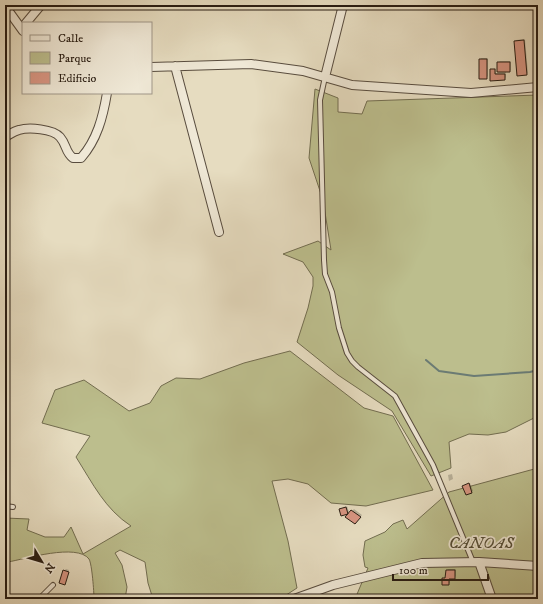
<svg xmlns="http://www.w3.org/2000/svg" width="543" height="604" viewBox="0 0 543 604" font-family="'IM FELL DW Pica',serif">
	<rect width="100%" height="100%" fill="#e6dcc0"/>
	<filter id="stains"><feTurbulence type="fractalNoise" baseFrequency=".005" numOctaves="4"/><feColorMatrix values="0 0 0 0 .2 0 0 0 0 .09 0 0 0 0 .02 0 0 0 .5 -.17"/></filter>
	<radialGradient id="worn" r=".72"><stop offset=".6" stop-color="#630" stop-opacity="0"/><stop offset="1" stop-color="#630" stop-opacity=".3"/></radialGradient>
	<path fill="#bcbe8d" stroke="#726d50" d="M315,89L338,98V112L362,114L367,101L538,95V409L536,417L506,432L488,435L469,434L449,442L451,468L431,476L392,411L338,375L297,342L308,308L313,286V277L303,262L283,254L318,241L331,250L323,200L309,158Z
		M290,351L364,408L393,416L433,490L366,506L331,503L308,484L288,479L272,481L288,541L297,588L280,599H153L148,583L145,562L120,550L115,553L122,565L127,587L125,599H94C94,592 92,564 89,559C77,543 25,559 8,562L5,561V518L29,519L27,530L45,537H64L71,527L83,554L131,526C105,509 93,484 76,457L90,436L42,423L55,390L84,380L129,411L150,403L161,386L176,378L200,379L244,363Z
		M538,468V599H355L368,568L365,567L363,555L365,541L385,532L393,524L403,520L407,529L449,492Z"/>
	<path fill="#0003" d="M525,39L528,73L527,74L515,42L516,40Z
		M481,58H488V76L486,78L480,60Z
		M500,61H511V70L510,71H506V77L505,79L491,80V70L496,68V73H498V63Z
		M452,474L453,479L449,481L448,475Z
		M470,483L473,491L471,492L464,486Z
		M347,506L349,512L347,513L340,510Z
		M354,509L362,515L355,523L347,516Z
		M66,569L69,570L65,583L64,571Z
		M448,569H456V576L454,578H450V583L448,584L443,578L446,577L447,570Z"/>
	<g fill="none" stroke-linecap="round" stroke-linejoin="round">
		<path stroke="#6b7b74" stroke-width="2" d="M426,360L439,371L474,376L530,372L538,370"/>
	</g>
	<path fill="#d89582" stroke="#281c12" d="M524,40L527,75L517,76L514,41Z
		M479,59H487V79H479Z
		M497,62H510V72H497Z
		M490,69H495V74H505V80L490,81Z
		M469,483L472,493L466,495L462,486Z
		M346,507L348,514L341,516L339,509Z
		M351,510L361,517L355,524L345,517Z
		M63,570L69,572L65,585L59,583Z
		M446,570H455V579H449V585H442V578H445Z"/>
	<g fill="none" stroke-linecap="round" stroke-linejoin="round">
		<defs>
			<path id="service" d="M325,77L320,100L324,260L325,274L332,292L339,328L347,353L352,361L358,367L395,396L433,465L473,562
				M5,506L13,507
				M39,599L53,585"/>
			<path id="minor" d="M5,6L23,31
				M26,23L41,5
				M175,66L219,232
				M151,67L251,64L303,71L352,85L471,93L538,87
				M325,77L343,5
				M5,137C9,135 14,131 19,130C29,127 53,129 60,137C67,145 65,152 73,158H81C97,140 103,117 107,93
				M479,562L492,599
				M294,599L333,585L422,563L479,562L538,566"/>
		</defs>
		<use href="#service" stroke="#584c3e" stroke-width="6"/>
		<use href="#minor" stroke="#584c3e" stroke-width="10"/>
		<use href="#service" stroke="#efe8d6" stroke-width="4"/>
		<use href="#minor" stroke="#efe8d6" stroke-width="8"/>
	</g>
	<g text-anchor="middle" stroke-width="3.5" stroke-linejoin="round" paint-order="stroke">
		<g font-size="16" font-style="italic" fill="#544d37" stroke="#efe8d6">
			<text x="481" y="548">CANOAS</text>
		</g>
	</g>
	<rect width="543" height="604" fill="none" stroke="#e6dcc0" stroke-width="20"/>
	<rect x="6" y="6" width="531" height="592" fill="none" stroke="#281c12" stroke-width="2"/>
	<rect x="10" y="10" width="523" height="584" fill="none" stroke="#281c12"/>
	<rect x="22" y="22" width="130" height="72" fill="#efe8d6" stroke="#9f9688"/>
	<rect x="30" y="35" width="20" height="6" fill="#efe8d6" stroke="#9f9688"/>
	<text x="58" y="42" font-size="12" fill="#281c12">Calle</text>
	<rect x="30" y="52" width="20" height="12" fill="#bcbe8d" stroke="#9f9688"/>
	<text x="58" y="62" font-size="12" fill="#281c12">Parque</text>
	<rect x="30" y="72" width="20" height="12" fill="#d89582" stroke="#9f9688"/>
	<text x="58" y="82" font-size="12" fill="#281c12">Edificio</text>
	<g transform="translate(42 562) rotate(128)" stroke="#efe8d6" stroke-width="3" paint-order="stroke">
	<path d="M0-3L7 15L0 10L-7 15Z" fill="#281c12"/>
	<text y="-6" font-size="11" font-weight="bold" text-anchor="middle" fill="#281c12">N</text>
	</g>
	<path d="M393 574v6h95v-6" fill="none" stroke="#281c12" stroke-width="2"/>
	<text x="399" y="574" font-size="12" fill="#281c12" stroke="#efe8d6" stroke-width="3" paint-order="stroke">100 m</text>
	<rect width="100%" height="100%" filter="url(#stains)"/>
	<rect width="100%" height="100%" fill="url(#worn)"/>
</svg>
